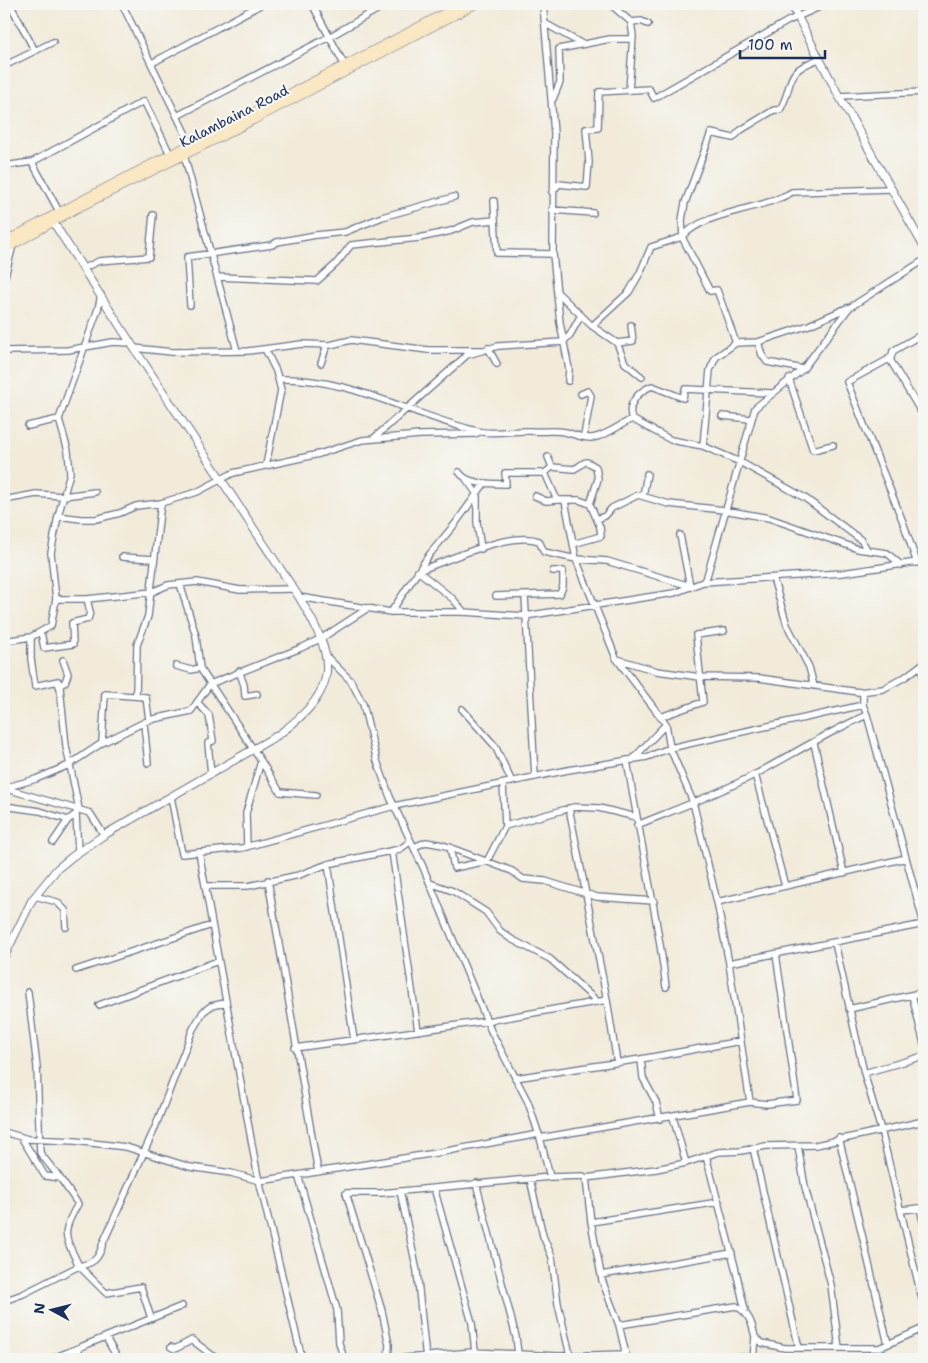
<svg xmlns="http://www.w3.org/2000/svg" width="928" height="1363" viewBox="0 0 928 1363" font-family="'Shantell Sans',sans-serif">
	<rect width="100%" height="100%" fill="#f6f6f2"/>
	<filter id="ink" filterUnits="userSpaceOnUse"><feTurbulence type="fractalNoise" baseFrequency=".02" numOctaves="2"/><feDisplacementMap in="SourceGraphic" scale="10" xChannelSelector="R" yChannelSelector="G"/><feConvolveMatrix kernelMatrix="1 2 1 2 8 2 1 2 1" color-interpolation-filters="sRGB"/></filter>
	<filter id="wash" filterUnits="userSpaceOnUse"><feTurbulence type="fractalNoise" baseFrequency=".0096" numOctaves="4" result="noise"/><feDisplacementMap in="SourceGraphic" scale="20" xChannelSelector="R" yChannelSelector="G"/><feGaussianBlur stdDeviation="1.12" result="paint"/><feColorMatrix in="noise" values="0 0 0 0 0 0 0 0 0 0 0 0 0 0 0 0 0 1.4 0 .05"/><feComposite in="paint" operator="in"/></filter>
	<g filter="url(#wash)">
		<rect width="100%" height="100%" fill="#f2ebda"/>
	</g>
	<g filter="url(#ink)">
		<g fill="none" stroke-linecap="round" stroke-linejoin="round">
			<defs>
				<path id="minor" d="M10,4L35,51
					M122,4L191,145
					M312,4L345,66
					M543,4L554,133L553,254L560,323L569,369L568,381
					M610,4L631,22L641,21L648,24
					M546,24L582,44
					M152,63L262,4
					M4,66L53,42
					M629,90L633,36
					M839,96L924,92
					M553,99L560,82L559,49L610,39H631L633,36L631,22
					M177,116L329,37L387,4
					M184,155L237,351
					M32,162L61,215
					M4,166L32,162L144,101L170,154
					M552,192L559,184L587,187L589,162L586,129L598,128L599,92L649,89L654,98L788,21L826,4
					M494,201L497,253L553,254
					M552,210L593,213
					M683,236C706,211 763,210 792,192L890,189
					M84,268L99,261L149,257L153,215
					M217,277L317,281L336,264L351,245L419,238L451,231L473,222L495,220
					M4,280L13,245
					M557,292L592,326L617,343L625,363L642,377
					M190,305L187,257L272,245L277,242L316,235L345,232L382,217L454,197
					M592,326L629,292L640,273L651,247L682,237
					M758,342L762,355L767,362L803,369
					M617,343L633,341L631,325
					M736,343L717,290L710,291L683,239L682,220L685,203L711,133L733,138L741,130L774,110H780C795,83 782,72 819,59
					M134,348L172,352L248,351L302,344L330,345L351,340L428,350H482
					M488,348L497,364
					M265,349L276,371L281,390L266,465
					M4,351L68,350L113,342L130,343
					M889,358L924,417
					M321,363L327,345
					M279,379C349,377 410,415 477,431C491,435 514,430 530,431C541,432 554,430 565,432C573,434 582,438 591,438C604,437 620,425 632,419
					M789,379L813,450L833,445
					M772,393L685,389L683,398L652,386C639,391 626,404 632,419L671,440L703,446L740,462L805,498L861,540L867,549
					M581,394L588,391L591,396L584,436
					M722,416L751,419
					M28,426L59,419
					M373,439L467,355L498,346L563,342L570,335L581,315
					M703,446L710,370L716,357L736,343L758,342L809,325L847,308
					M548,457L552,467
					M459,472C469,486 491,483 506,484L505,473H545L552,467L574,469C587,463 582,458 596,467L598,479L590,504L600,527L601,536L573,544
					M545,473L557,500H579L590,504
					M466,479L477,494V522L481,549
					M535,496L546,501L557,500
					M643,496L647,474
					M4,500L36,494L63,496L95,492
					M565,501L576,559L616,658L666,724L670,748L693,802L717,902L906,858
					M58,516L81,519H96L120,513L136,506L161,503L197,492L233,473L319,454L362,440L420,435L475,434L479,432
					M597,519L605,516L612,508L638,495L669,504L724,510L769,518L858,549L887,553L901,565
					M122,557L154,559
					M917,563L903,522L847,382L891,358L893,351L924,333
					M418,571C447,561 511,530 539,541L544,552L576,559L607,561L690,586L680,535
					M418,571L453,599L464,612
					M773,578L787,625L809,667L814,686
					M703,582L707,576L755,408L803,369L849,308L924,260
					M180,584L196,636L200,668L261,761L246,813L247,847
					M496,596L560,594L563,586V571H553
					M525,596L535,777
					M299,597L391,612H464L525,616L674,593L703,582L842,573L924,561
					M56,599H87L152,592L168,585L197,582L240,590L293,589
					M391,612L429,555L455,524L484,484
					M41,632L44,648L73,644L72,623L88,619L90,612L87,599
					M31,637V659L35,686L58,681L60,688L66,746L79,809L76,814L78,853
					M4,641L31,637L51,626L56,599L51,553L58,516L70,473L68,451L59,419L98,309L101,295
					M327,657L351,681L363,704L377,761L390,797L423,867L491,1031L528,1102L540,1138L550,1177L583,1176L586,1178L591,1222L602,1280L619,1325L736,1306C749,1313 752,1323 755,1337L762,1343L785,1348H879L924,1328
					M617,659L657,671L700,677L759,678L859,692L883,689L905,677L924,663
					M921,665L924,680
					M176,666L191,670L200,668
					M239,671L244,685L245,696L257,694
					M59,686L65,682L68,674L63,660
					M136,696L137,645L148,616L161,503
					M197,702L209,715L213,741L208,743L211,774
					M462,709L495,746L512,782
					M867,715L924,924
					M660,717L703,702L696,635L724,631
					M144,723L148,763
					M102,743L105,694L146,697L149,720
					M814,743L844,873
					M627,760C639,836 657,911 666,987
					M632,760L666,724
					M261,761L280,792L316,795
					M755,774L785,886
					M503,784L505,826
					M4,788L36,779L69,765L102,743L149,720L191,711L210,684L301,648L322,638L368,608
					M7,789L90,813L104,835
					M171,797L182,854L242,848L394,806L568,770L647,757L670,748L863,705V692
					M4,806L40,811L68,820L76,814
					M569,808L607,1000L617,1063
					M637,825C677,809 718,794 756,774C793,754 828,732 867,715L863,705
					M53,842L68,820
					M414,847L426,842L443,845L512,871L523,879L545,881L597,897L654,901
					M450,847L454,868L487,861L505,826L574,807L599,808L636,817
					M392,851L418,1031
					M199,852L257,1172L302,1359
					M328,864L354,1040
					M268,880L318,1172
					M430,883L453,891L486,912L500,931L511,939L550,959L598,1002
					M205,886H248L299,875L328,864L400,849L411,841
					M35,896L57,902L65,910L66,927
					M717,902L729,963L750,1102
					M835,943L864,1073L881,1130L924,1307
					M729,963L924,924
					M76,970L212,925
					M28,992L37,1067L40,1153L60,1178
					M912,995L924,1044
					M99,1005L218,961
					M849,1009L924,992
					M295,1048L487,1021L607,1000
					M641,1059L741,1041
					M864,1073L924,1056
					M515,1078L641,1059L643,1078L656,1102L660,1119
					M673,1117L686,1163
					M4,1132L28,1139L75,1141L126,1147L190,1167L231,1173L260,1181L442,1152L539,1134
					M540,1138L750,1102L767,1104L797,1100L776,954
					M839,1138L888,1344
					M798,1146L805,1187L831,1285L839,1348
					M753,1148L799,1348
					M706,1156L735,1267L745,1310
					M298,1175L337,1310L339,1343L344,1359
					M586,1178L656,1169L686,1163L718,1152L741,1151L766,1146L816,1145L924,1121
					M530,1179L543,1236L552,1257L558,1304L570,1355
					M476,1183L516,1337L518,1354
					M434,1188L472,1323L475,1352
					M400,1191L417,1271L426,1359
					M901,1210L920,1208L924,1225
					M591,1222L719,1202
					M601,1275L732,1253
					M4,1301L23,1294L79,1266C65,1236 60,1234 78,1204L60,1178L45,1176L21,1137
					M151,1318L141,1287L106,1293L79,1266C94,1263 99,1259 103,1243L154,1130L193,1029L203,1012L211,1006L225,1003
					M619,1325L627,1359
					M106,1338L118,1359
					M171,1347L175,1349L192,1340L217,1359
					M78,1349L81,1359
					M51,1359L182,1306
					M388,1359L389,1345L382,1311L346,1193H381L550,1177
					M395,1359L473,1352L558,1356L626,1354
					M710,1359L731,1357L753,1358
					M753,1359L755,1337"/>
				<path id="tertiary" d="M791,4L839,96L924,247
					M4,957L32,900L57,869L73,856L104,835L278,735C341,689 337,660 299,597L134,348L50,217"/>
				<path id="secondary" d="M4,242C154,159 310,86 461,4
					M4,250L74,210L219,138L476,4"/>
			</defs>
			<use href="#minor" stroke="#667189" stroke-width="8"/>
			<use href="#tertiary" stroke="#667189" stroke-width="9"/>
			<use href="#secondary" stroke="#667189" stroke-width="9"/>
			<use href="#minor" stroke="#fff" stroke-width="5.5"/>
			<use href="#tertiary" stroke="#fff" stroke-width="7"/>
			<use href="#secondary" stroke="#fae7c3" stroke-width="8"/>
		</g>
	</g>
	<g text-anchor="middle" stroke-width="4.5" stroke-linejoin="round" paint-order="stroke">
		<g font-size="14" fill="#1b2f5e" stroke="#f6f6f2">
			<text transform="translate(234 116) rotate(-27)" y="5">Kalambaina Road</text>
		</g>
	</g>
	<rect width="928" height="1363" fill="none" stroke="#f6f6f2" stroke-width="20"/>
	<g transform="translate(52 1310) rotate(277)" stroke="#f6f6f2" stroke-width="4" paint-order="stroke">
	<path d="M0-4L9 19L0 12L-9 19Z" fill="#1b2f5e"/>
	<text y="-8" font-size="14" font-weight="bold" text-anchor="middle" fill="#1b2f5e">N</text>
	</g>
	<path d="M740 50v8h85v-8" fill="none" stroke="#1b2f5e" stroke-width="2.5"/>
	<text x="748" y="50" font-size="15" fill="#1b2f5e" stroke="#f6f6f2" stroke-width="4" paint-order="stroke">100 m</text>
</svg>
